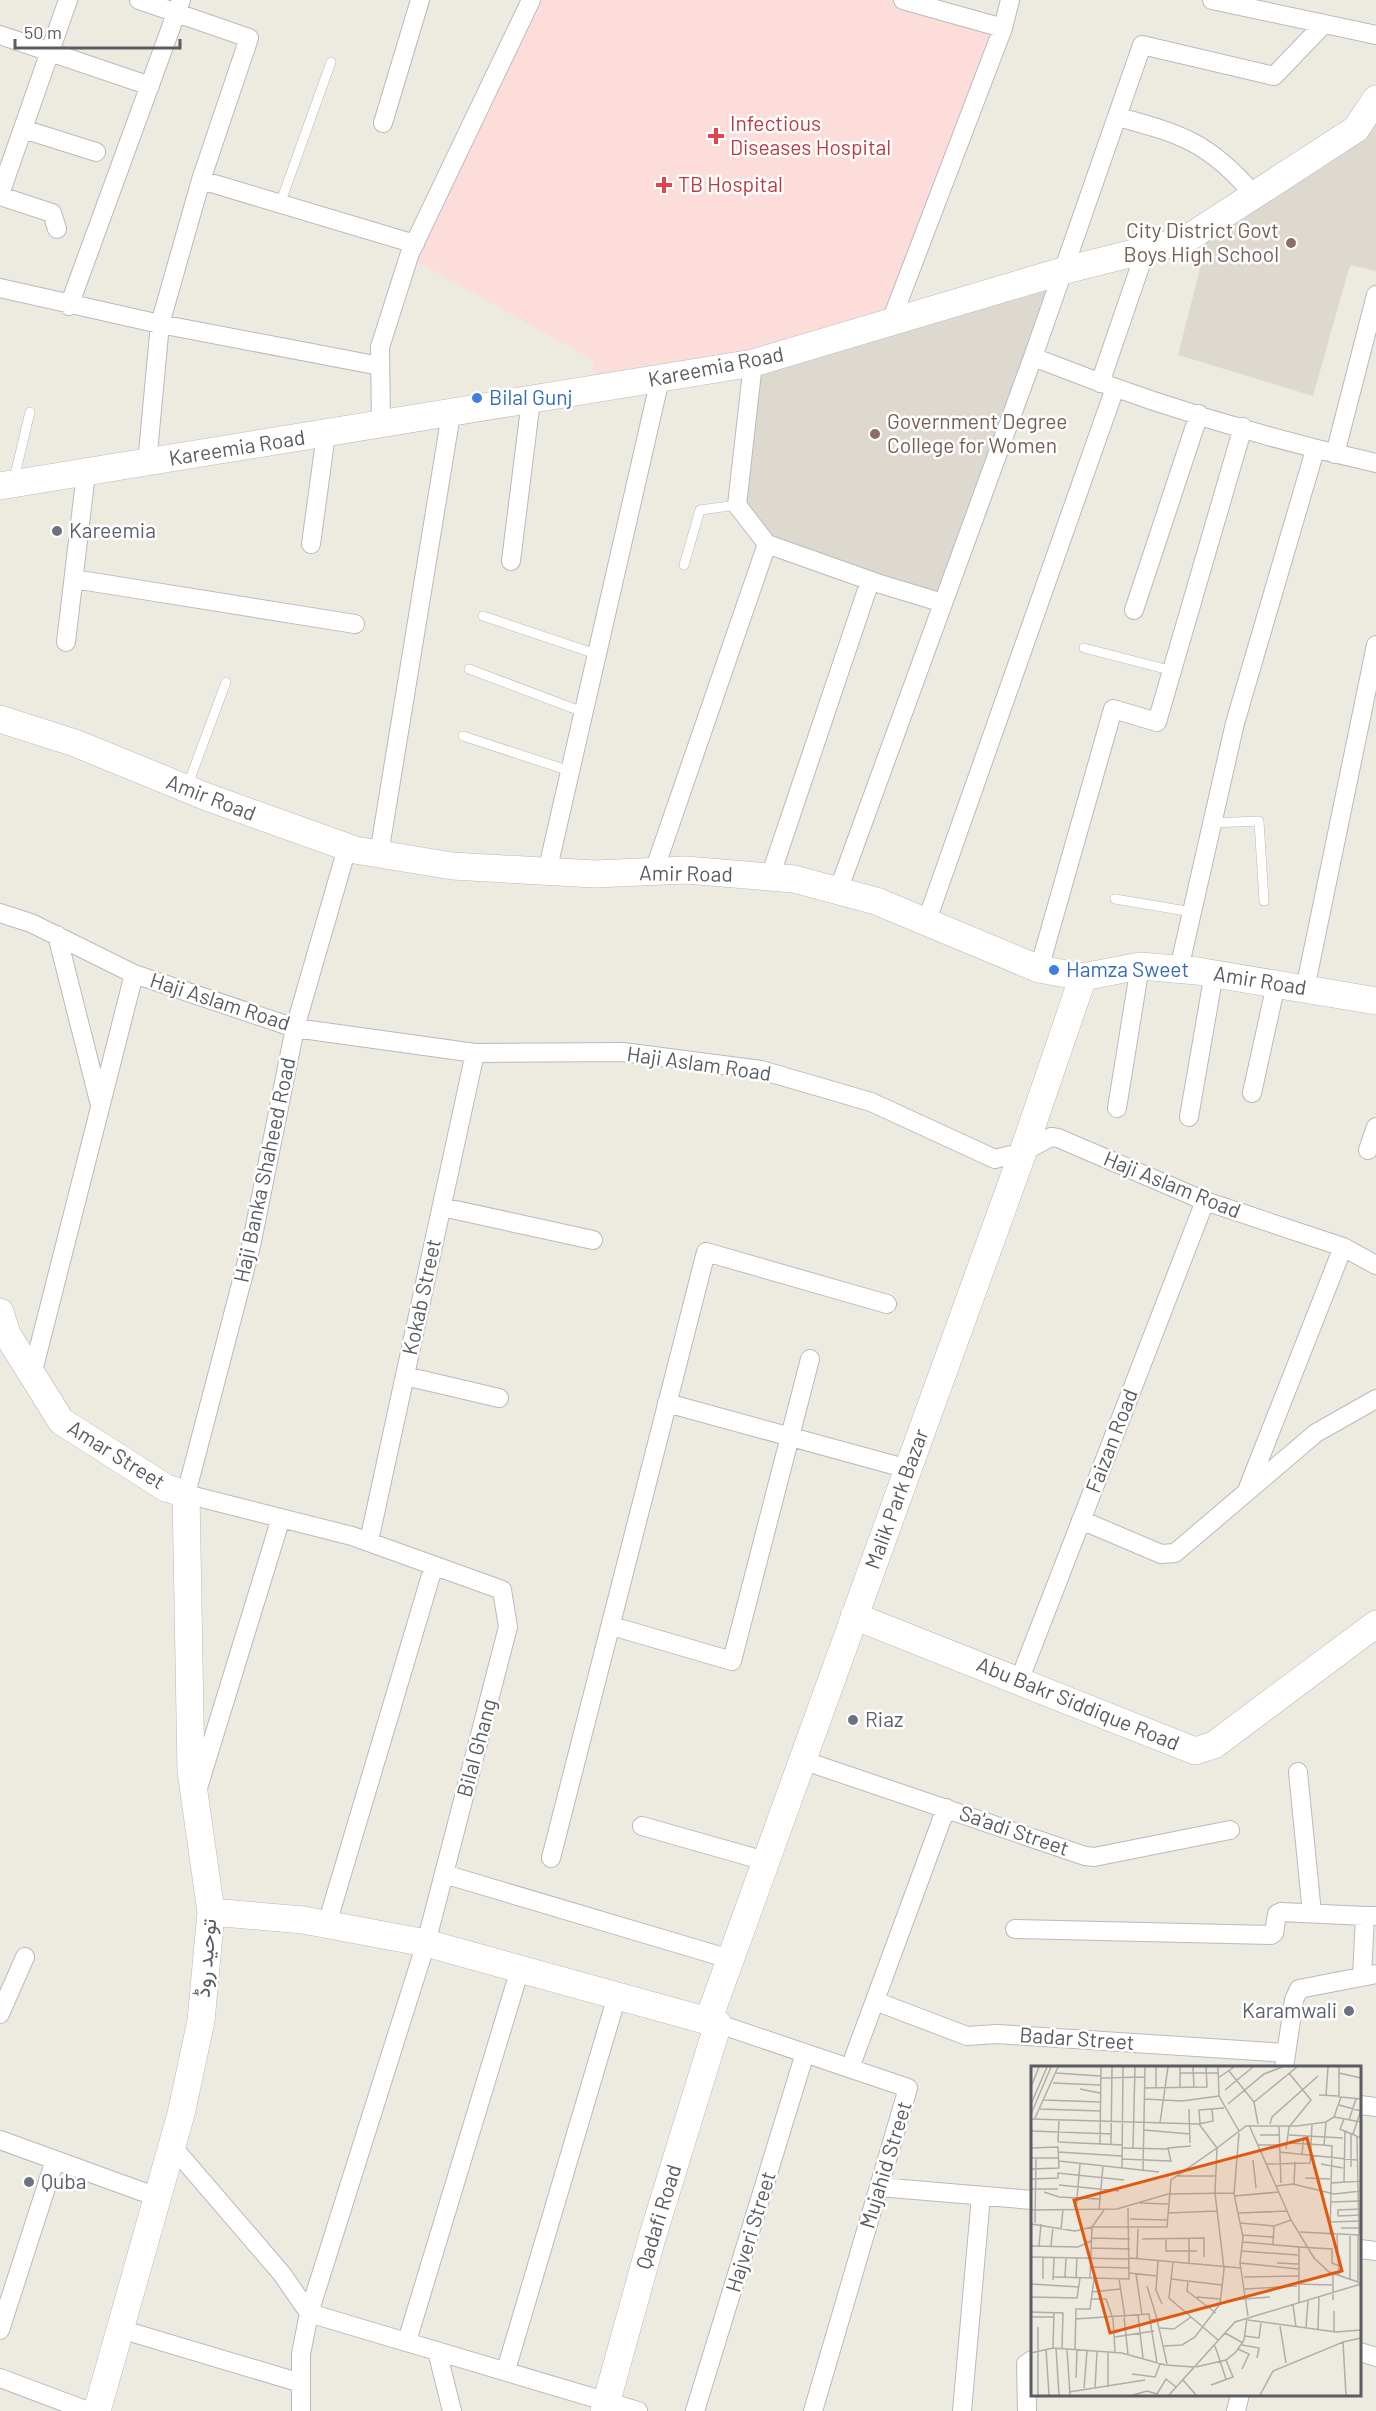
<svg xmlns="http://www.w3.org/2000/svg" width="1376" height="2411" viewBox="0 0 1376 2411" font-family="Barlow,Vazirmatn,sans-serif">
	<rect width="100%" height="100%" fill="#edeadf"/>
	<path fill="#ddd9ce" d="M1376,99V271L1350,265L1313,396L1178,355L1212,222Z
		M1066,270L943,603L767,544L737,505L753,363Z"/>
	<path fill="#fcddd9" d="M531,0H906L1009,29L891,321L600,389L592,359L409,257Z"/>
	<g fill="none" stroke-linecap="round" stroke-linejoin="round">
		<defs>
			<path id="lane" d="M280,204L331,62
				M14,479L30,412
				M684,565L700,510L737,505
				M483,616L596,654
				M1084,648L1173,671
				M469,669L583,712
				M463,736L570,771
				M187,787L226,682
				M1212,823L1259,821L1264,901
				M1115,899L1192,912"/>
			<path id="street" d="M139,0L249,38L201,180L160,324L147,463
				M903,0L1003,28
				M1212,0L1376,35
				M0,35L150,86
				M1118,117C1182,134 1210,143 1254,195
				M383,123L420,0
				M23,129L96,152
				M201,180L415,244
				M0,194L68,0
				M0,196L52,213L57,229
				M0,288L160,324L380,366
				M69,306L181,0
				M891,321L1003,28L1010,0
				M1033,357L1142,45L1274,76L1324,24
				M753,363L737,505L767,544L877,583L943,603
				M1100,383L1146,249
				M381,425L380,347L410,253L531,0
				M1335,454L1376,295
				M311,544L326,434
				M511,561L531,400
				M74,579L355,624
				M1134,610L1199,414
				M66,642L86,473
				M347,848L295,1028L251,1246L186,1494L352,1536L502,1590L508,1627L426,1943L309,2313L638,2411
				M379,854L451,414
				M654,871L767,544
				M547,872L660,379
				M770,877L870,581
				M838,891L1033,357C1144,401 1260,437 1376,463
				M0,913L31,923L134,974L295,1028L475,1053L623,1052L761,1070L871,1102L995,1159L1023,1152L1051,1137L1058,1138L1205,1201L1343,1247L1376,1265
				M926,923L1115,388
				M57,935L100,1105
				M1039,969L1113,709L1157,722L1243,427
				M1179,969L1235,723L1315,450
				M1305,989L1376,645
				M1252,1093L1276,984
				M1117,1108L1140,966
				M1189,1117L1214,973
				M1368,1150L1376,1127
				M442,1207L593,1240
				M32,1375L134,974
				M405,1376L499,1398
				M667,1403L908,1469
				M1248,1488L1343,1247
				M1081,1520L1161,1554L1175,1553L1316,1433L1376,1399
				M369,1541L475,1053
				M612,1626L732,1661L810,1359
				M1019,1681L1205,1201
				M802,1760L1085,1856L1094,1857L1230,1830
				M1298,1772L1312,1913
				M197,1791L281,1518
				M642,1826L765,1861
				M551,1858L706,1252L887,1304
				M444,1874L730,1959
				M327,1924L434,1565
				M1015,1929L1271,1935L1274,1933L1277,1914L1281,1912L1365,1916
				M1362,1976L1365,1916H1376
				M875,2001L967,2036L997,2034L1286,2053
				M0,2014L25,1957
				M710,2021L908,2088L813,2411
				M850,2068L946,1808
				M1284,2068L1294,2000L1299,1989L1376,1974
				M1360,2105L1376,2107
				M0,2140L157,2197
				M172,2146L282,2274L309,2313L301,2354V2411
				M879,2187L1032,2200
				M1360,2249L1376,2251
				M120,2329L301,2383
				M0,2330L55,2160
				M407,2341L520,1969
				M437,2351L452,2411
				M1360,2352L1376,2357
				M506,2370L617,1996
				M0,2378L88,2411
				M695,2411L805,2053
				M962,2411L981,2196
				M1027,2411L1026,2364L1032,2360
				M1236,2411L1240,2394"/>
			<path id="secondary" d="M0,486L753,363L1066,270L1185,240L1356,129L1376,99
				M0,719L75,743L207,797L355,850L452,866L595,874L686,870L794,879L876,901L1039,969L1083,977L1140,966L1197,971L1376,1001
				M0,1312L7,1334L61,1421L166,1488L186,1494L191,1771L211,1912L201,2021L181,2114L97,2411
				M854,1616L1195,1751L1214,1745L1376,1624
				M211,1912L303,1920L426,1943L708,2021L1023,1152L1083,977
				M604,2411L652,2238L718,2024"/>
		</defs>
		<use href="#lane" stroke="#b8bac0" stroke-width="10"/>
		<use href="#street" stroke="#b8bac0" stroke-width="20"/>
		<use href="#secondary" stroke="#b6b9c0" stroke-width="28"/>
		<use href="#lane" stroke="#fff" stroke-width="9"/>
		<use href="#street" stroke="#fff" stroke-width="18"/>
		<use href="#secondary" stroke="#fff" stroke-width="27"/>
	</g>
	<g fill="#e0444e" stroke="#fff" stroke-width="2">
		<path d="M713 127h6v6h6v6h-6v6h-6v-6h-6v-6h6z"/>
		<path d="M661 176h6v6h6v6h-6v6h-6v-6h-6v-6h6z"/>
	</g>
	<g fill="#8d6e63" stroke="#fff" stroke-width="2">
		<circle cx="1291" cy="243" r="6"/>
		<circle cx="875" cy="434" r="6"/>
	</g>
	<g fill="#3f7fe0" stroke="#fff" stroke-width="2">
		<circle cx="477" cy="398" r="6"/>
		<circle cx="1054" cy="970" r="6"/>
	</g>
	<g fill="#6b7280" stroke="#fff" stroke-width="2">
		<circle cx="57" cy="531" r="6"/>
		<circle cx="853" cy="1720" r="6"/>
		<circle cx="1349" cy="2011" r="6"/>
		<circle cx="29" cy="2182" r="6"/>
	</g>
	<g text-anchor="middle" stroke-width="5" stroke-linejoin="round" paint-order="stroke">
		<g font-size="21" fill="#be3a42" stroke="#fff" text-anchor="start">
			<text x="730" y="131">Infectious<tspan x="730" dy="24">Diseases Hospital</tspan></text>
			<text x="678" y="192">TB Hospital</text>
		</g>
		<g font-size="21" fill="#785e54" stroke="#fff" text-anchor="end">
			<text x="1279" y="238">City District Govt<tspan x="1279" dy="24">Boys High School</tspan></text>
			<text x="887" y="429" text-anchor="start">Government Degree<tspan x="887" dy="24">College for Women</tspan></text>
		</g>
		<g font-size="21" fill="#595c62" stroke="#fff">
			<text transform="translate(716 367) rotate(-11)" y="7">Kareemia Road</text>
			<text transform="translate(237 448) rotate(-9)" y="7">Kareemia Road</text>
			<text transform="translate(211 798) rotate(21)" y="7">Amir Road</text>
			<text transform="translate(686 874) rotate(1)" y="7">Amir Road</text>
			<text transform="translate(1260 981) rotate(9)" y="7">Amir Road</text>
			<text transform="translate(220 1002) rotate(18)" y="7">Haji Aslam Road</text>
			<text transform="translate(699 1064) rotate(8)" y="7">Haji Aslam Road</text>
			<text transform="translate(265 1170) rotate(-78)" y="7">Haji Banka Shaheed Road</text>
			<text transform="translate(1172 1185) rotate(22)" y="7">Haji Aslam Road</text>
			<text transform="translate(422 1297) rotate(-78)" y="7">Kokab Street</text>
			<text transform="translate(1112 1441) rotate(-69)" y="7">Faizan Road</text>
			<text transform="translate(116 1455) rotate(32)" y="7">Amar Street</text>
			<text transform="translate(897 1499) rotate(-70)" y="7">Malik Park Bazar</text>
			<text transform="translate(1078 1704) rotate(22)" y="7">Abu Bakr Siddique Road</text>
			<text transform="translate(477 1748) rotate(-75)" y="7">Bilal Ghang</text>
			<text transform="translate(1014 1831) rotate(19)" y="7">Sa'adi Street</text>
			<text transform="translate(206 1958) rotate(-85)" y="7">توحید روڈ</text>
			<text transform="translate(1077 2039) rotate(4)" y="7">Badar Street</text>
			<text transform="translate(886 2165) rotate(-73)" y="7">Mujahid Street</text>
			<text transform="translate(659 2217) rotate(-73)" y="7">Qadafi Road</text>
			<text transform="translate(751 2232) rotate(-73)" y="7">Hajveri Street</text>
		</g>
		<g font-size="21" fill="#366cbe" stroke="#fff" text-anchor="start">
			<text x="489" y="405">Bilal Gunj</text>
			<text x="1066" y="977">Hamza Sweet</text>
		</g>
		<g font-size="21" fill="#5b616d" stroke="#fff" text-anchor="start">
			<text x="69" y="538">Kareemia</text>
			<text x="865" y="1727">Riaz</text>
			<text x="1337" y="2018" text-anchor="end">Karamwali</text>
			<text x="41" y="2189">Quba</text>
		</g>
	</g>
	<g transform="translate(1031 2066)">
		<rect width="330" height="330" fill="#edeadf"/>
		<path fill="none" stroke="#aeada9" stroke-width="1.5" d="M149,1V22M162,1L163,22M187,1L188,30L208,65M308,1V32M198,5L223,36L227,58M25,7L69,10M149,7H187M308,7L330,12M69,12L114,11M187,12L203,1M22,17L69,19M0,21L8,1M114,22L176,21L175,1M125,22V1M49,23L69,27M194,24L222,1M288,29L307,30M295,29L297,1M114,33L151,35L188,30M13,34L69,36M223,36L266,1M0,38L16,1M197,38L233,8L251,1M308,39L330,45M9,43L69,45M158,43L159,77M0,48L20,1M303,51L330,56M4,52L27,1M0,53L168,58L186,82L215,60H266L295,56L303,51L310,31L330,33M313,53L309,63L330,72M318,54L325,33M295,56L293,79L301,80L299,169M129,57L137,1M169,57L168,44L193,42M168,58L182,55L181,43M239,58L241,51L287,10M218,59L260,154L283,192L298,206L330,217M248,61L250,117M113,64L159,68M0,65L81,68M208,67L203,128L212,171L209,197L217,250M322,68L330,44M229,69H248M258,69L312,72M326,71L328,169M27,76L92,79M27,76L28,54M257,77L293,79M69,78L70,1M80,79L81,1M226,79H248M0,82L27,81L28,102L0,103M92,82L137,83M102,82L104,1M255,83L258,61L280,34L258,7M27,86L91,90M248,86L326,94M271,88L273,69M0,92H28M91,93L139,95M222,94L225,122M28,95L128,106M140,96L137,82L160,80M235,98L279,97L281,59M290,98L312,102M320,101V68M91,102L92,1M112,104L114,1M145,110H185M274,112L299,113M0,113L27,112V107L93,114M313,116L314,65M300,117L330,115M263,118L264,96M28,119L88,125M245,120L262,118L303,128L330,125M0,123H27M13,126L28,131L69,133M203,130L248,126M299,136L330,135M109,137L137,138M45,143L49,98M330,143L307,144V150L330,149M0,144L86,143L137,128L203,127M68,144L72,100M137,147L186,145M208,147L256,145M99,153L136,154M299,156L330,155M4,157L5,93M209,157L243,160M0,158L44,165L61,161L73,144M310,162H330M30,164L32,143M269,166L328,169M211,169L242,171M306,169L308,209M327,169V216M319,170V213M61,172L99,173M111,173L173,172V191M135,173V185H166M212,176L268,181V236M242,178L243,160L260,154M0,180L47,181L60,175M8,180L10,158M20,180L22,161M268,181L301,183V197L308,200M60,182L99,183M211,185L267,189M0,191L99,193M12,191V213M99,192L210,202M106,193L107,163M127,195L125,224L131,238M142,196L138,232L187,274M158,197V172M209,197L267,203M246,197L267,198M60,201L99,202M98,207L126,210M302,207V234M105,208L111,249M23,211L98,213L97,142M34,211L35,192M45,211L46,192M213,211L267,210M59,212L61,161H136L140,114L186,82L184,127L193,203L189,238L164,271L151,279L133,280M88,213L94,251M140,213L191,219M22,214L23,192M157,215L156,225L185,247M0,218L48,221M267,218L302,219M116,220L126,253M214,223L266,220M61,226L89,223M0,231L46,232L49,212M166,231L189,233M60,233H75L82,253L84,286M200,234L239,231M262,239L265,261M0,246L32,247L31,282M107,249L112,292M0,251H23M93,251L97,288M44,253L118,248L126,297M120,254L126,253L136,298M217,254L305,266L330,264M249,260L255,297M7,261V329M275,261L277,235M129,262L143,263L160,251M287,263L288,230M303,265V245M194,267L212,277M214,270L228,272L230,257M84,271L123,265M312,276L330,272M211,279L228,282L226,292M184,280L195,313M22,282L23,246M25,282L28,329M15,283L18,329M44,283L45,243H59L63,213M207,283L218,288L211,303M36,284L39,329M77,286V321M0,287L22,282L91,287L134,299L163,301M165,301L195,294L205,286L213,274L216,252M101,308L124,311L129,298M45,312L46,284M152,314L165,329M180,319L202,311L195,294M53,322L56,285M64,322L66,286M38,326L114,314M102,329L116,325L126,328L135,313L145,321M138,329L204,256L330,218M229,329L242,305L312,276L315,329"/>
		<path fill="#e15910" fill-opacity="0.15" stroke="#e15910" stroke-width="3" d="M276,72L311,205L79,267L43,134Z"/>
		<rect width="330" height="330" fill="none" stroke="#595c62" stroke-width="3"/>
	</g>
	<path d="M15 39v9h165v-9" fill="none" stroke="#595c62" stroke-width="3"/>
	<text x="24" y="39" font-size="18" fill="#595c62" stroke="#ffffff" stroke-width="4.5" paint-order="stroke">50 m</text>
</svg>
